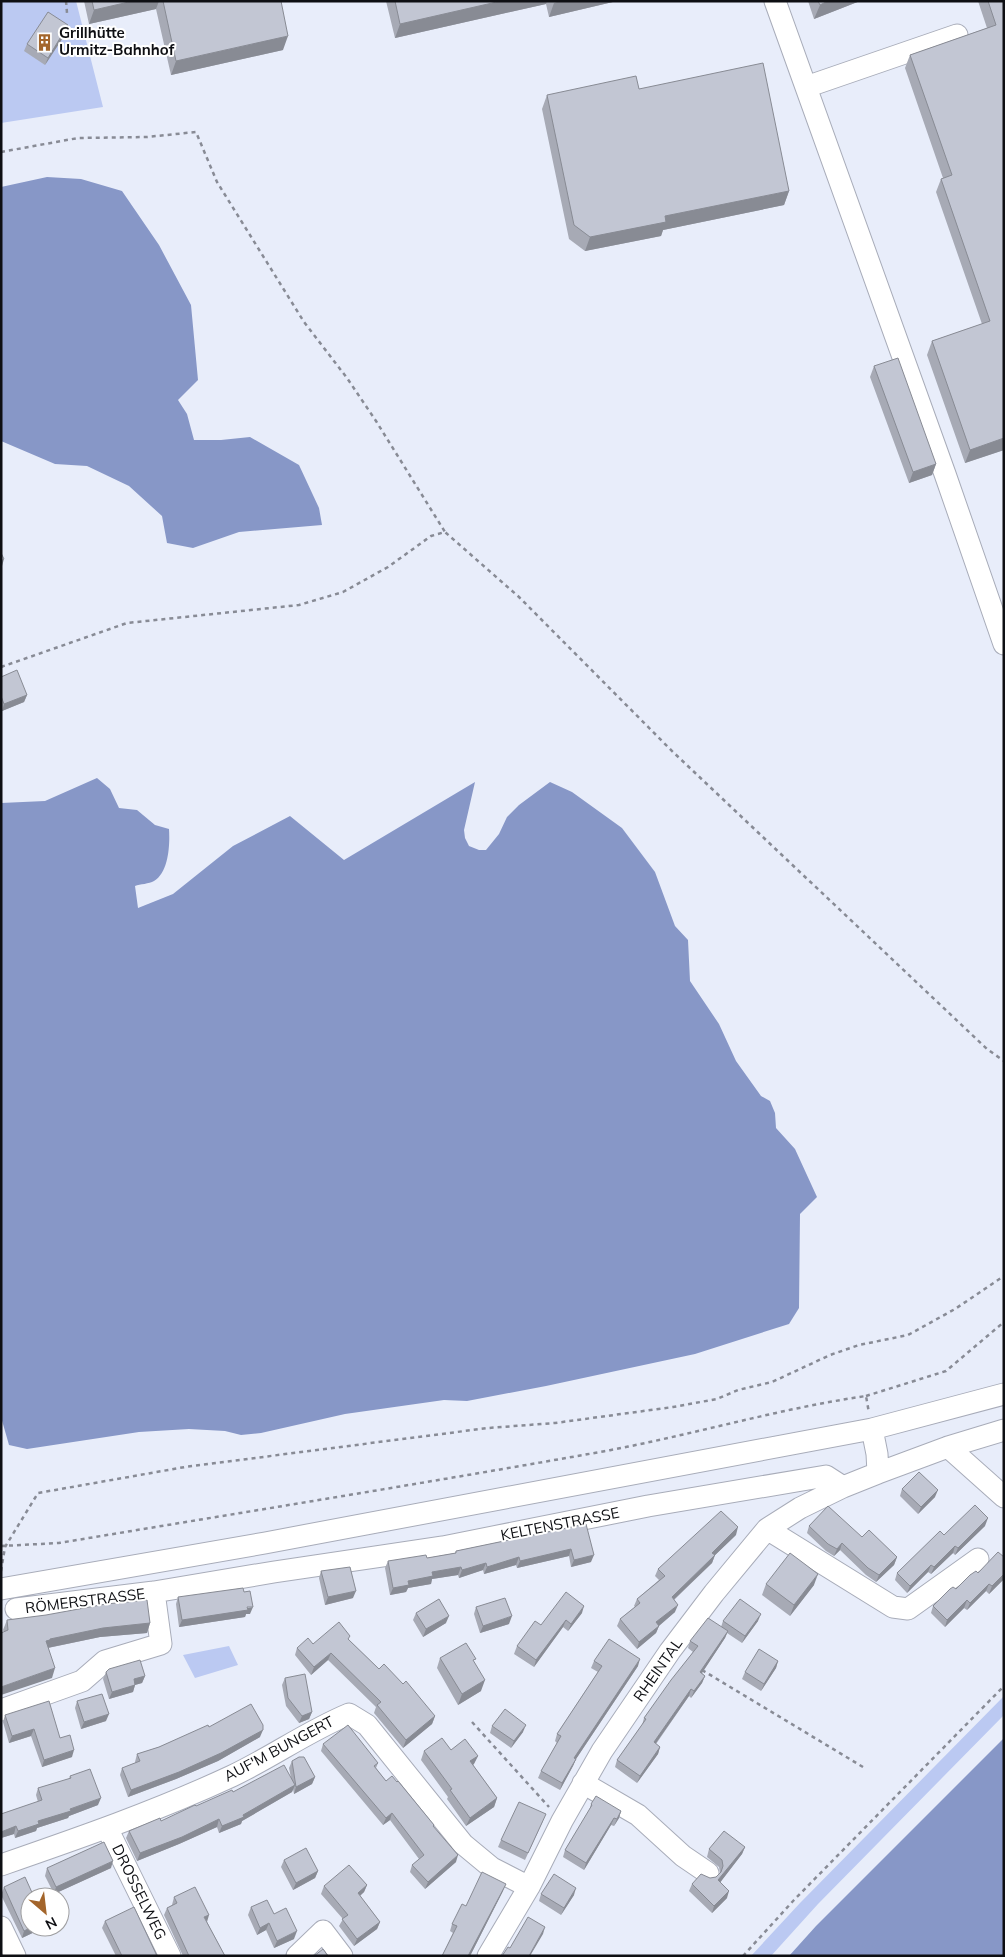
<svg xmlns="http://www.w3.org/2000/svg" width="1005" height="1957" viewBox="0 0 1005 1957" font-family="Mulish,sans-serif">
	<rect width="100%" height="100%" fill="#e8edfa"/>
	<path fill="#bbc9f2" d="M1,1H76L103,107L1,123Z
		M229,1646L238,1665L195,1678L183,1655Z
		M1004,1696V1715L818,1904L771,1956H751L800,1903Z"/>
	<path fill="#8797c7" d="M47,177L81,179L122,191L159,245L191,305L198,380L178,400L187,414L194,440H221L250,437L299,465L319,508L322,525L239,532L193,548L167,543L162,516L129,486L87,466L55,464L1,441V187Z
		M97,778L110,789L119,808L137,810L155,825L169,829C170,844 169,872 154,881C149,884 140,884 135,886L138,908L173,894L233,846L290,816L344,860L475,782L464,830L465,838L469,846L479,850H486L499,834L507,817L519,805L550,782L572,792L622,828L655,872L675,926L688,940L690,981L719,1024L736,1061L761,1096L770,1101L775,1113L776,1128L795,1149L817,1197L800,1214L799,1308L789,1324L695,1354L546,1386L467,1401L444,1400L345,1414L261,1433L241,1435L225,1431L189,1429L139,1432L27,1449L9,1445L1,1417V803L45,801Z
		M1004,1738V1956H789L816,1926Z"/>
	<g fill="none" stroke-linecap="round" stroke-linejoin="round">
		<defs>
			<path id="minor" d="M775,1L945,474L1004,644
				M806,87L957,35
				M948,1447L1004,1497
				M878,1473L948,1447L1004,1430
				M767,1529L893,1607L908,1609L978,1559
				M1,1589L265,1543L872,1429L1004,1394
				M16,1609L154,1592L274,1572L443,1547L648,1506L826,1476L843,1487
				M1,1710L82,1681L105,1661L161,1644L154,1592
				M583,1783L638,1815L683,1856L708,1873
				M107,1828L170,1956
				M1,1865C79,1838 157,1811 232,1776C272,1757 308,1731 349,1714L367,1725L463,1844L492,1868L529,1887
				M1,1927L15,1956
				M297,1956L323,1931L342,1956
				M488,1956L529,1887L562,1821L602,1751L670,1651L714,1593L767,1529L800,1508L843,1487L878,1473L877,1454L872,1429"/>
		</defs>
		<use href="#minor" stroke="#a8acb9" stroke-width="23"/>
		<path stroke="#888b95" stroke-width="2.5" stroke-dasharray="4 4" stroke-linecap="butt" d="M66,1L67,13
			M1,152L78,138L147,137L196,132L217,182L304,322L347,378L376,421L445,532
			M1,667L127,623L299,605L343,592L388,567L431,536L445,532L519,597L673,752L987,1049L1004,1061
			M866,1396L946,1371L1004,1322
			M1,1546L59,1543C239,1513 420,1484 600,1452C689,1436 776,1409 866,1396L869,1413
			M1,1571L5,1547L38,1493L185,1467L488,1428L555,1423L673,1407L717,1399L738,1390L772,1382L830,1355L859,1345L908,1335L955,1309L1004,1276
			M702,1670L863,1767
			M472,1722L549,1807
			M743,1956L794,1900L1004,1686"/>
		<use href="#minor" stroke="#fff" stroke-width="21"/>
	</g>
	<path fill="#a7aab5" d="M84,1H281L283,50L171,75L156,9L89,24Z
		M386,1H617L549,17L546,4L395,38Z
		M808,1H860L814,19Z
		M978,1H1004V450L965,463L927,355L932,341L982,324L936,192L941,179L943,178L905,68L910,55L987,28Z
		M66,33L45,65L24,51L27,44Z
		M639,89L789,191L784,205L663,230L661,236L585,251L569,239L542,109L547,95Z
		M874,366L936,464L932,475L909,483L870,377Z
		M1,677L27,695L24,702L2,711Z
		M902,1489L935,1497L918,1514L900,1496Z
		M586,1524L591,1562L571,1567L569,1556L517,1568L516,1565L484,1574L483,1570L459,1578L458,1575L432,1579L431,1584L408,1588L406,1592L390,1595L385,1568L388,1561L427,1558L455,1553L456,1551Z
		M809,1526L862,1537L897,1557L894,1565L876,1582L866,1575L840,1550L834,1556L826,1551L807,1533Z
		M985,1526L955,1555L953,1553L931,1574L928,1572L907,1593L895,1580L897,1573L944,1535Z
		M736,1535L715,1555L712,1563L674,1600L675,1612L659,1626L656,1633L637,1649L617,1626L620,1619L635,1607L634,1606L637,1599L659,1580L655,1576L658,1569Z
		M1004,1557V1579L989,1594L986,1591L967,1610L964,1608L945,1627L931,1613L933,1606L978,1573Z
		M321,1571L353,1598L325,1605L319,1578Z
		M766,1584L814,1585L790,1616L762,1595Z
		M178,1597L250,1614H246L245,1617L179,1627L176,1604Z
		M476,1607L509,1624L480,1633L474,1614Z
		M416,1613L446,1623L423,1637L413,1620Z
		M582,1613L568,1631L563,1627L534,1667L514,1654L517,1646L541,1625Z
		M7,1620L150,1623L147,1633L100,1637L48,1648L52,1678L4,1632L3,1630Z
		M723,1621H758L742,1643L727,1633L725,1638L702,1673L705,1676L702,1683L691,1698L689,1696L656,1744L660,1747L658,1754L637,1783L615,1767L617,1760L642,1725L644,1718L693,1652L688,1648L690,1641L721,1627Z
		M349,1640L379,1669L435,1716L432,1724L403,1748L374,1713L376,1707L328,1660L311,1675L295,1655L297,1648L313,1644Z
		M440,1658L474,1662L481,1691L458,1705L437,1668Z
		M594,1661L638,1666L576,1759L573,1766L560,1790L538,1778L541,1771L557,1743L555,1741L557,1734L598,1672L591,1668Z
		M778,1661L776,1668L761,1691L742,1679L745,1672Z
		M106,1672L145,1676L142,1683L135,1685L133,1692L109,1699L103,1679Z
		M285,1678L312,1712L309,1719L299,1723L286,1706L282,1685Z
		M77,1701L106,1721L81,1729L75,1708Z
		M5,1715L60,1738L72,1757L42,1767L31,1736L9,1743L3,1722Z
		M492,1726L523,1732L511,1748L490,1733Z
		M209,1727L260,1737L218,1761L176,1779L128,1797L120,1775L122,1768L135,1763V1762L137,1754L159,1747Z
		M323,1744L378,1763L376,1768L386,1781L434,1825L433,1827L456,1862L425,1889L410,1872L412,1865L419,1859L390,1820L383,1825L321,1751Z
		M451,1750L478,1756L473,1765L497,1798L494,1807L466,1826L447,1799L448,1797L421,1760L424,1751Z
		M292,1761L315,1777L312,1784L294,1794L293,1789L292,1792L242,1821L241,1824L219,1833L217,1827L179,1844L137,1861L126,1838L129,1831L161,1821L233,1792L291,1778L289,1768Z
		M70,1776L98,1805L69,1816L68,1818L37,1828L36,1831L15,1838L14,1834L1,1838V1814L38,1802L36,1795L38,1788L69,1779Z
		M591,1804L621,1811L619,1818L614,1826L611,1825L584,1870L563,1857L565,1850L589,1811Z
		M543,1821L525,1860L498,1847L501,1840Z
		M745,1847L742,1854L720,1882L727,1898L712,1913L689,1891L692,1884L716,1877L720,1873L719,1867L707,1857L709,1849Z
		M284,1860L318,1871L315,1878L293,1890L281,1867Z
		M47,1868H111L54,1894L45,1876Z
		M367,1885L364,1892L360,1896L380,1922L377,1929L354,1946L339,1926L343,1919L321,1894L324,1886Z
		M4,1887L30,1927H43V1928L22,1938L1,1895Z
		M503,1891L470,1956H442L453,1933L450,1931L452,1924L466,1906Z
		M541,1894L574,1895L561,1915L539,1901Z
		M174,1897L207,1922L225,1956H183L164,1915L167,1908L172,1905Z
		M251,1907L274,1914L294,1939L274,1948L266,1930L257,1935L248,1915Z
		M105,1921L157,1956H116L102,1928Z"/>
	<path fill="#888b94" d="M133,1H159L156,9L89,24L94,10Z
		M501,1H547L546,4L395,38L400,24Z
		M560,1H617L549,17L554,3Z
		M828,1H860L814,19L820,5Z
		M68,25L66,33L45,65L48,58Z
		M288,36L283,50L171,75L176,61Z
		M789,191L784,205L663,230L661,236L585,251L590,237L665,216Z
		M1004,438V450L965,463L970,450Z
		M936,464L932,475L909,483L913,472Z
		M4,559L2,566H1V561Z
		M27,695L24,702L2,711L4,704Z
		M938,1490L935,1497L918,1514L921,1507Z
		M988,1518L985,1526L955,1555L958,1548Z
		M738,1527L736,1535L710,1560L712,1553Z
		M842,1543L840,1550L834,1556L837,1549Z
		M955,1546L953,1553L931,1574L934,1567Z
		M571,1549L569,1556L517,1568L520,1561Z
		M594,1555L591,1562L571,1567L574,1560Z
		M715,1555L712,1563L669,1604L672,1597Z
		M519,1557L516,1565L484,1574L487,1567Z
		M897,1557L894,1565L876,1582L879,1575Z
		M486,1563L483,1570L459,1578L462,1570Z
		M931,1565L928,1572L907,1593L910,1586Z
		M461,1567L458,1575L432,1579L431,1584L408,1588L406,1592L390,1595L393,1588L408,1581L432,1572Z
		M818,1574L814,1585L790,1616L794,1605Z
		M1004,1574V1579L989,1594L992,1586Z
		M989,1584L986,1591L967,1610L970,1603Z
		M356,1591L353,1598L325,1605L328,1597Z
		M967,1600L964,1608L945,1627L947,1620Z
		M678,1605L675,1612L654,1630L656,1622Z
		M584,1606L582,1613L568,1631L571,1624Z
		M253,1607L250,1614H246L245,1617L179,1627L182,1620Z
		M761,1614L758,1621L742,1643L745,1636Z
		M449,1616L446,1623L423,1637L426,1629Z
		M512,1616L509,1624L480,1633L483,1626Z
		M566,1620L563,1627L534,1667L536,1660Z
		M150,1623L147,1633L100,1637L47,1648L46,1641L50,1639L103,1628Z
		M659,1626L656,1633L637,1649L639,1642Z
		M728,1631L725,1638L698,1679L700,1672Z
		M331,1653L328,1660L311,1675L314,1667Z
		M640,1659L638,1666L572,1765L574,1758Z
		M778,1661L776,1668L761,1691L764,1684Z
		M55,1668L52,1678L1,1695V1687Z
		M145,1676L142,1683L131,1686L134,1679Z
		M705,1676L702,1683L691,1698L694,1691Z
		M485,1680L481,1691L458,1705L462,1694Z
		M135,1685L133,1692L109,1699L112,1692Z
		M691,1689L689,1696L651,1750L654,1742Z
		M312,1712L309,1719L299,1723L302,1716Z
		M109,1714L106,1721L81,1729L84,1722Z
		M435,1716L432,1724L403,1748L406,1740Z
		M526,1725L523,1732L511,1748L514,1741Z
		M34,1729L31,1736L9,1743L12,1736Z
		M263,1730L260,1737L218,1761L176,1779L128,1797L131,1790Z
		M660,1747L658,1754L637,1783L640,1776Z
		M74,1750L72,1757L42,1767L44,1760Z
		M478,1756L474,1764L467,1770L470,1761Z
		M576,1759L573,1766L560,1790L562,1783Z
		M315,1777L312,1784L294,1794L296,1787Z
		M295,1785L292,1792L242,1821L241,1824L219,1833L222,1826Z
		M101,1798L98,1805L69,1816L68,1818L37,1828L36,1831L15,1838L18,1831L38,1821Z
		M497,1798L494,1807L466,1826L470,1818Z
		M621,1811L619,1818L614,1826L617,1819Z
		M392,1813L390,1820L383,1825L386,1818Z
		M614,1818L611,1825L584,1870L586,1863Z
		M219,1819L217,1827L179,1844L137,1861L140,1853Z
		M16,1826L14,1834L1,1838V1832Z
		M745,1847L742,1854L716,1888L718,1880Z
		M458,1855L456,1862L425,1889L428,1882Z
		M113,1861L111,1868L54,1894L56,1887Z
		M318,1871L315,1878L293,1890L296,1883Z
		M506,1884L503,1891L470,1956H468Z
		M367,1885L364,1892L355,1900L358,1893Z
		M576,1888L574,1895L561,1915L564,1908Z
		M729,1891L727,1898L712,1913L714,1906Z
		M209,1915L207,1922L204,1917Z
		M380,1922L377,1929L354,1946L357,1939Z
		M269,1923L266,1930L257,1935L260,1928Z
		M32,1927H43V1928L22,1938L24,1931Z
		M545,1927L543,1934L530,1956H529Z
		M297,1931L294,1939L274,1948L277,1941Z"/>
	<path fill="#c2c6d3" stroke="#888b94" d="M92,1H133L94,10Z
		M163,1H281L288,36L176,61Z
		M395,1H501L400,24Z
		M818,1H828L820,5Z
		M988,1H1004V438L970,450L932,341L990,321L941,179L952,175L910,55L996,25Z
		M48,12L68,25L48,58L27,44Z
		M763,63L789,191L665,216L666,222L590,237L574,225L547,95L636,76L639,89Z
		M898,358L936,464L913,472L874,366Z
		M1,553L4,559L1,561Z
		M17,670L27,695L4,704L1,696V677Z
		M919,1472L938,1490L921,1507L902,1489Z
		M975,1505L988,1518L958,1548L955,1546L934,1567L931,1565L910,1586L897,1573L940,1531L944,1535Z
		M828,1506L862,1537L869,1530L897,1557L879,1575L868,1568L842,1543L837,1549L828,1544L809,1526Z
		M721,1511L738,1527L712,1553L715,1555L672,1597L678,1605L656,1622L659,1626L639,1642L620,1619L640,1603L637,1599L665,1576L658,1569Z
		M586,1524L594,1555L574,1560L571,1549L520,1561L519,1557L487,1567L486,1563L462,1570L461,1567L432,1572L433,1576L408,1581L409,1585L393,1588L388,1561L426,1555L427,1558L456,1553V1551Z
		M998,1552L1004,1557V1574L992,1586L989,1584L970,1603L967,1600L947,1620L933,1606L950,1589L953,1587L956,1589L970,1575L976,1571L978,1573Z
		M790,1553L818,1574L794,1605L766,1584Z
		M350,1567L356,1591L328,1597L321,1571Z
		M243,1588L244,1592L250,1591L253,1607H247L248,1610L182,1620L178,1597Z
		M566,1592L584,1606L571,1624L566,1620L536,1660L517,1646L535,1621L541,1625Z
		M505,1598L512,1616L483,1626L476,1607Z
		M439,1599L449,1616L426,1629L416,1613Z
		M740,1599L761,1614L745,1636L723,1621Z
		M147,1600L150,1623L103,1628L50,1639V1640L46,1641L55,1668L1,1687V1633L8,1630L7,1620L46,1615L106,1604Z
		M708,1618L728,1631L700,1672L705,1676L694,1691L691,1689L654,1742L660,1747L640,1776L617,1760L646,1719L644,1718L671,1680L698,1646L690,1641Z
		M339,1622L350,1636L348,1639L379,1669L384,1664L403,1684L406,1681L435,1716L406,1740L377,1705L381,1702L331,1653L314,1667L297,1648L308,1638L313,1644Z
		M609,1639L640,1659L574,1758L576,1759L562,1783L541,1771L561,1736L557,1734L602,1666L594,1661Z
		M466,1643L476,1659L473,1660L485,1680L462,1694L440,1658Z
		M759,1649L778,1661L764,1684L745,1672Z
		M140,1660L145,1676L134,1679L135,1685L112,1692L106,1672L109,1669Z
		M305,1674L312,1712L302,1716L288,1698L285,1678Z
		M102,1694L109,1714L84,1722L77,1701Z
		M49,1701L60,1738L70,1735L74,1750L44,1760L34,1729L12,1736L5,1715Z
		M251,1704L263,1725V1730L221,1753L179,1772L131,1790L122,1768L140,1761L137,1754L159,1747L208,1725L209,1727Z
		M505,1709L526,1725L514,1741L492,1726Z
		M348,1725L378,1763L374,1766L386,1781L392,1776L397,1782L398,1781L434,1825L433,1826L458,1855L428,1882L412,1865L424,1855L392,1813L386,1818L323,1744Z
		M442,1738L451,1750L465,1739L478,1756L470,1761L497,1798L470,1818L450,1790L452,1789L424,1751Z
		M299,1757H304L315,1777L296,1787L292,1761Z
		M284,1765L295,1785L243,1815L244,1817L222,1826L219,1819L182,1837L140,1853L129,1831L160,1818L161,1821L195,1805L196,1806L232,1790L233,1792Z
		M90,1769L101,1798L70,1809L71,1811L38,1821L39,1824L18,1831L16,1826L1,1832V1814L42,1800L38,1788L71,1778L70,1776Z
		M596,1796L621,1811L617,1819L614,1818L586,1863L565,1850L592,1805L591,1804Z
		M519,1802L546,1814L528,1853L501,1840Z
		M724,1831L745,1847L718,1880L729,1891L714,1906L692,1884L701,1874L710,1878L716,1877L721,1872L723,1866L722,1860L709,1849Z
		M104,1842L113,1861L56,1887L47,1868Z
		M306,1848L318,1871L296,1883L284,1860Z
		M349,1865L367,1885L358,1893L380,1922L357,1939L342,1919L348,1915L324,1886Z
		M482,1872L506,1884L468,1956H442L457,1926L452,1924L462,1904L466,1906Z
		M554,1874L576,1888L564,1908L541,1894Z
		M25,1877L34,1897H30V1927H32L24,1931L4,1887Z
		M195,1887L209,1915L204,1917L225,1956H189L167,1908L177,1903L174,1897Z
		M267,1900L274,1914L286,1908L297,1931L277,1941L269,1923L260,1928L251,1907Z
		M134,1907L157,1956H122L105,1921Z
		M528,1917L545,1927L529,1956H502L508,1947L510,1948Z
		M323,1949L328,1956H314Z"/>
	<defs>
		<symbol id="building-bare" viewBox="-9 -9 18 18"><path d="M-4-6H4V6H1V3H-1V6H-4ZM-2.5-4.3h1.7v1.8h-1.7ZM.8-4.3h1.7v1.8H.8ZM-2.5-1h1.7V.8h-1.7ZM.8-1h1.7V.8H.8Z" fill="#a3652b" stroke="#fff" stroke-width="2.5" paint-order="stroke"/></symbol>
	</defs>
	<g fill-rule="evenodd">
		<use href="#building-bare" x="32" y="30" width="25" height="25"/>
	</g>
	<g text-anchor="middle" stroke-width="4" stroke-linejoin="round" paint-order="stroke">
		<g font-size="15" font-weight="bold" fill="#0e0f13" stroke="#fff" text-anchor="start">
			<text x="59" y="38">Grillhütte<tspan x="59" dy="17">Urmitz-Bahnhof</tspan></text>
		</g>
		<g font-size="15" fill="#0e0f13" stroke="#fff">
			<text transform="translate(560 1524) rotate(-11)" y="5">KELTENSTRASSE</text>
			<text transform="translate(85 1601) rotate(-7)" y="5">RÖMERSTRASSE</text>
			<text transform="translate(658 1670) rotate(-55)" y="5">RHEINTAL</text>
			<text transform="translate(279 1749) rotate(-28)" y="5">AUF'M BUNGERT</text>
			<text transform="translate(139 1892) rotate(64)" y="5">DROSSELWEG</text>
		</g>
	</g>
	<rect width="1005" height="1957" fill="none" stroke="#0e0f13" stroke-width="5"/>
	<g transform="translate(45 1912) rotate(152)"><circle r="24" fill="#ffffff" stroke="#9f9fa1"/>
	<path d="M0-4L9 19L0 12L-9 19Z" fill="#a3652b"/>
	<text y="-8" font-size="14" font-weight="bold" text-anchor="middle" fill="#0e0f13">N</text>
	</g>
</svg>
